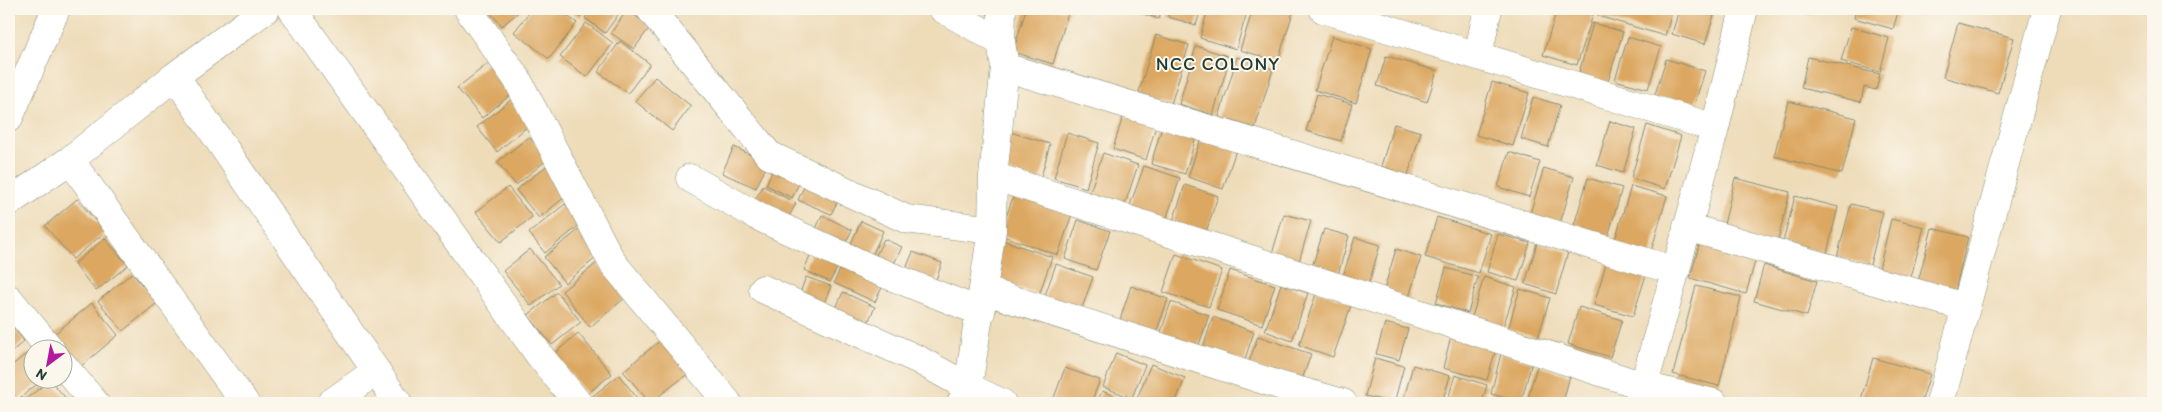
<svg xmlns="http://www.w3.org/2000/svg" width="2162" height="412" viewBox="0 0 2162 412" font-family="Itim,sans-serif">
	<rect width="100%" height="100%" fill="#fbf7ec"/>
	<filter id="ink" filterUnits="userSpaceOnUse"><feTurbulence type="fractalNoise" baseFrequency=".02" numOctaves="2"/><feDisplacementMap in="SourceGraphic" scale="10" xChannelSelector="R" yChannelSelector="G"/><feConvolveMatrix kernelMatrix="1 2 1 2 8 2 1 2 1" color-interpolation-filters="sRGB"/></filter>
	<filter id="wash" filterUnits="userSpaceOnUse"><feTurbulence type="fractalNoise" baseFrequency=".0096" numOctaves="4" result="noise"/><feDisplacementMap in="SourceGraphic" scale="20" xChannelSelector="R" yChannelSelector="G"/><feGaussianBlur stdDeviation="1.12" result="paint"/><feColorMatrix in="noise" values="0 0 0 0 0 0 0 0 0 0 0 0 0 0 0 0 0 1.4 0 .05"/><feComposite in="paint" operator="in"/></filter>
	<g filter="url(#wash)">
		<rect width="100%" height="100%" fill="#eedcb9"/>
		<g id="blocks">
			<path fill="#dca760" d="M487,9H522L502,26Z
				M532,9H558L577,23L549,59L514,32Z
				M569,9H586L580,17Z
				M591,9H622L605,33L585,18Z
				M1026,9L1069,10L1053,64L1013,52Z
				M1128,9H1162L1159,19Z
				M1170,9H1201L1196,25L1168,17Z
				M1208,9H1248L1236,49L1200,38Z
				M1253,9H1294L1278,61L1240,50Z
				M1557,9H1583L1594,12L1577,65L1543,55Z
				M1601,9H1673L1665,36L1598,16Z
				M1679,9H1716L1705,44L1672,34Z
				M1788,9H1813L1811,15Z
				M1856,9H1899L1893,29L1854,18Z
				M627,10L650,27L634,49L611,33Z
				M586,23L613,43L587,77L560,57Z
				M1593,23L1623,32L1607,85L1578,76Z
				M1958,23L2014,38L1998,93L1943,77Z
				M1851,27L1889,38L1880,72L1841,61Z
				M1156,35L1189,45L1171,104L1138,95Z
				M1332,36L1372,49L1356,103L1315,90Z
				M1628,37L1661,47L1648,89L1615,80Z
				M620,41L650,64L628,93L598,72Z
				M1196,46L1230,57L1213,115L1179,104Z
				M1386,56L1437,71L1427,102L1377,86Z
				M1237,57L1273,69L1255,128L1219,117Z
				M1808,57L1880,74L1876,90L1864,87L1861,102L1801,88Z
				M1666,59L1705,71L1692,112L1653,101Z
				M490,62L514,92L482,118L457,88Z
				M655,77L691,106L672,131L635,101Z
				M1492,82L1529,93L1513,146L1476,135Z
				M1317,94L1352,104L1341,141L1306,131Z
				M1533,97L1560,105L1548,147L1521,139Z
				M513,98L533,122L497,152L477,127Z
				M1788,101L1856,118L1842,174L1774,156Z
				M1123,116L1156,126L1146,160L1113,149Z
				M1610,121L1636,129L1623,173L1597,165Z
				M1394,124L1421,132L1408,175L1381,166Z
				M1647,125L1681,136L1665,189L1631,178Z
				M1162,127L1196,137L1185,174L1151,164Z
				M1010,132L1050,144L1040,181L999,168Z
				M1067,133L1099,143L1086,188L1054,178Z
				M529,137L548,159L516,185L497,162Z
				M1201,138L1236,150L1223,189L1188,177Z
				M734,147L768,163L756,188L722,173Z
				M1509,152L1540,162L1529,197L1498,187Z
				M1103,153L1138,165L1124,207L1089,195Z
				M550,163L572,191L539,218L516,190Z
				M775,164L802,177L792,198L766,185Z
				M1144,166L1180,178L1165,223L1128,211Z
				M1544,168L1574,177L1559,227L1529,217Z
				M1588,178L1622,188L1607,240L1573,229Z
				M1735,178L1790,192L1776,247L1722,233Z
				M807,180L841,195L831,214L798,200Z
				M1185,185L1218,196L1204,238L1171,227Z
				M763,186L796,203L785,225L751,207Z
				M1631,186L1667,196L1650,255L1614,243Z
				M508,187L532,217L501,242L476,212Z
				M1014,194L1072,214L1058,255L1000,235Z
				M1795,196L1838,207L1827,253L1783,242Z
				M77,199L105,232L73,259L45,226Z
				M565,204L581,224L545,253L529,233Z
				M1851,204L1883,212L1870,265L1837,257Z
				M1284,214L1311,221L1298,265L1271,257Z
				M822,215L852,230L842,250L813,236Z
				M1437,217L1491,234L1479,273L1425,257Z
				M1891,219L1924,227L1910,281L1878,273Z
				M1078,220L1110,231L1096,270L1065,259Z
				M861,221L883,231L869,263L847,252Z
				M581,228L602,253L565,283L544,257Z
				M1932,228L1968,237L1955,291L1918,282Z
				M1324,229L1349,236L1337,278L1311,270Z
				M1498,234L1530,243L1518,281L1487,272Z
				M1355,237L1380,245L1367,290L1341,283Z
				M105,238L128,265L96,291L74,264Z
				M884,239L902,247L890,272L872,263Z
				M1002,240L1052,257L1039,295L989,278Z
				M1700,242L1756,258L1746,294L1690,278Z
				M1537,243L1568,252L1556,294L1525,284Z
				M530,249L559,284L531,306L503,271Z
				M813,249L840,262L830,282L804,270Z
				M1396,249L1421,257L1408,301L1383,293Z
				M913,252L942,263L933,288L903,276Z
				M1176,254L1222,270L1209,307L1163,292Z
				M844,260L886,279L875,302L834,283Z
				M1607,260L1647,272L1633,316L1594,305Z
				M597,263L626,297L590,327L562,291Z
				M1056,264L1093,277L1081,311L1044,298Z
				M1764,265L1817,281L1807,316L1754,301Z
				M1446,268L1478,277L1468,313L1436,303Z
				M1230,270L1275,285L1262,325L1217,310Z
				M132,273L157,303L123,331L98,301Z
				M806,277L831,286L821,311L797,301Z
				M1484,277L1516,287L1503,327L1472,317Z
				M1281,284L1308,293L1292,341L1265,331Z
				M1131,286L1168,299L1154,339L1118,326Z
				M1696,286L1741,297L1719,386L1673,374Z
				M1520,289L1550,298L1538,338L1508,329Z
				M1317,291L1352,303L1333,357L1299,345Z
				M557,292L581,322L552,345L528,315Z
				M843,292L875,307L864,331L832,317Z
				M1171,302L1209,315L1196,354L1158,341Z
				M92,303L118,335L79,368L52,336Z
				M1579,307L1622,320L1610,357L1568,344Z
				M1213,317L1254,332L1242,368L1201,354Z
				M9,322L24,341L9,354Z
				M1385,323L1408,329L1399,360L1376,354Z
				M578,333L612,374L587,394L554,354Z
				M1258,336L1311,354L1301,383L1248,365Z
				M1451,336L1496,349L1487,380L1443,368Z
				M662,339L689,373L650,403L623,371Z
				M27,353L32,360V380H42L16,401L9,392V368Z
				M1116,353L1145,365L1132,398L1103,387Z
				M1501,353L1532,362L1521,402L1491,394Z
				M1375,358L1404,366L1394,403L1365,396Z
				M1873,358L1930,374L1921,403H1860Z
				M1151,364L1185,378L1175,403H1149L1137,398Z
				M1413,365L1450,376L1442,403H1420L1404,398Z
				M1537,366L1570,375L1563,403H1551L1528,397Z
				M1065,368L1100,380L1091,403H1052Z
				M619,375L641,403H593L589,399Z
				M1455,375L1487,385L1482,403H1447Z
				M50,380L70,403H21Z
				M1102,391L1127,401L1126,403H1097Z"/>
		</g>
	</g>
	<g filter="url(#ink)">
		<use href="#blocks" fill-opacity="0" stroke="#868c76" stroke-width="1"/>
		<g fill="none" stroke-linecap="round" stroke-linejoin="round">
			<defs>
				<path id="street" d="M292,9L540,356L578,403
					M468,9L517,79L612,262L728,403
					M650,9L769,155L906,219L992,230
					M943,9L1001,42
					M1323,9L1715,128
					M1478,55L1488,9
					M1005,67L1676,271
					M175,76L398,403
					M9,118L56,9
					M70,160L245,403
					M993,176L1644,386L1714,403
					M690,178L757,216L870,268L981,312
					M9,202L70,160L175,76L266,9
					M1687,227L1965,307
					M763,289L919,360L968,387L1002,403
					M983,290L1282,386L1343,403
					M9,299L51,350
					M62,364L95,403
					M331,403L376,371
					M961,403L968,387L992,230L993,176L1005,67L1001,42L1002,9
					M1639,403L1715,128L1744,9
					M1940,403L2047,9"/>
			</defs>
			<use href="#street" stroke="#868c76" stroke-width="29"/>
			<use href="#street" stroke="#fff" stroke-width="28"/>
		</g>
	</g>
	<g text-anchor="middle" stroke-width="4" stroke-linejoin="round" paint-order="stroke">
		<g font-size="19" letter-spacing="1" fill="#1f3d34" stroke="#fbf7ec">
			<text x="1218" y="70">NCC COLONY</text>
		</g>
	</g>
	<rect width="2162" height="412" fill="none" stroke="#fbf7ec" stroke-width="30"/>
	<g transform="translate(48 364) rotate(212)"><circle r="24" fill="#fbf7ec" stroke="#a3ada2"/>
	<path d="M0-4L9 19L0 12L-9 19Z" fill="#b5179e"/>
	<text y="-8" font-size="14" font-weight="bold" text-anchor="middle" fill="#1f3d34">N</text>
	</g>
</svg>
